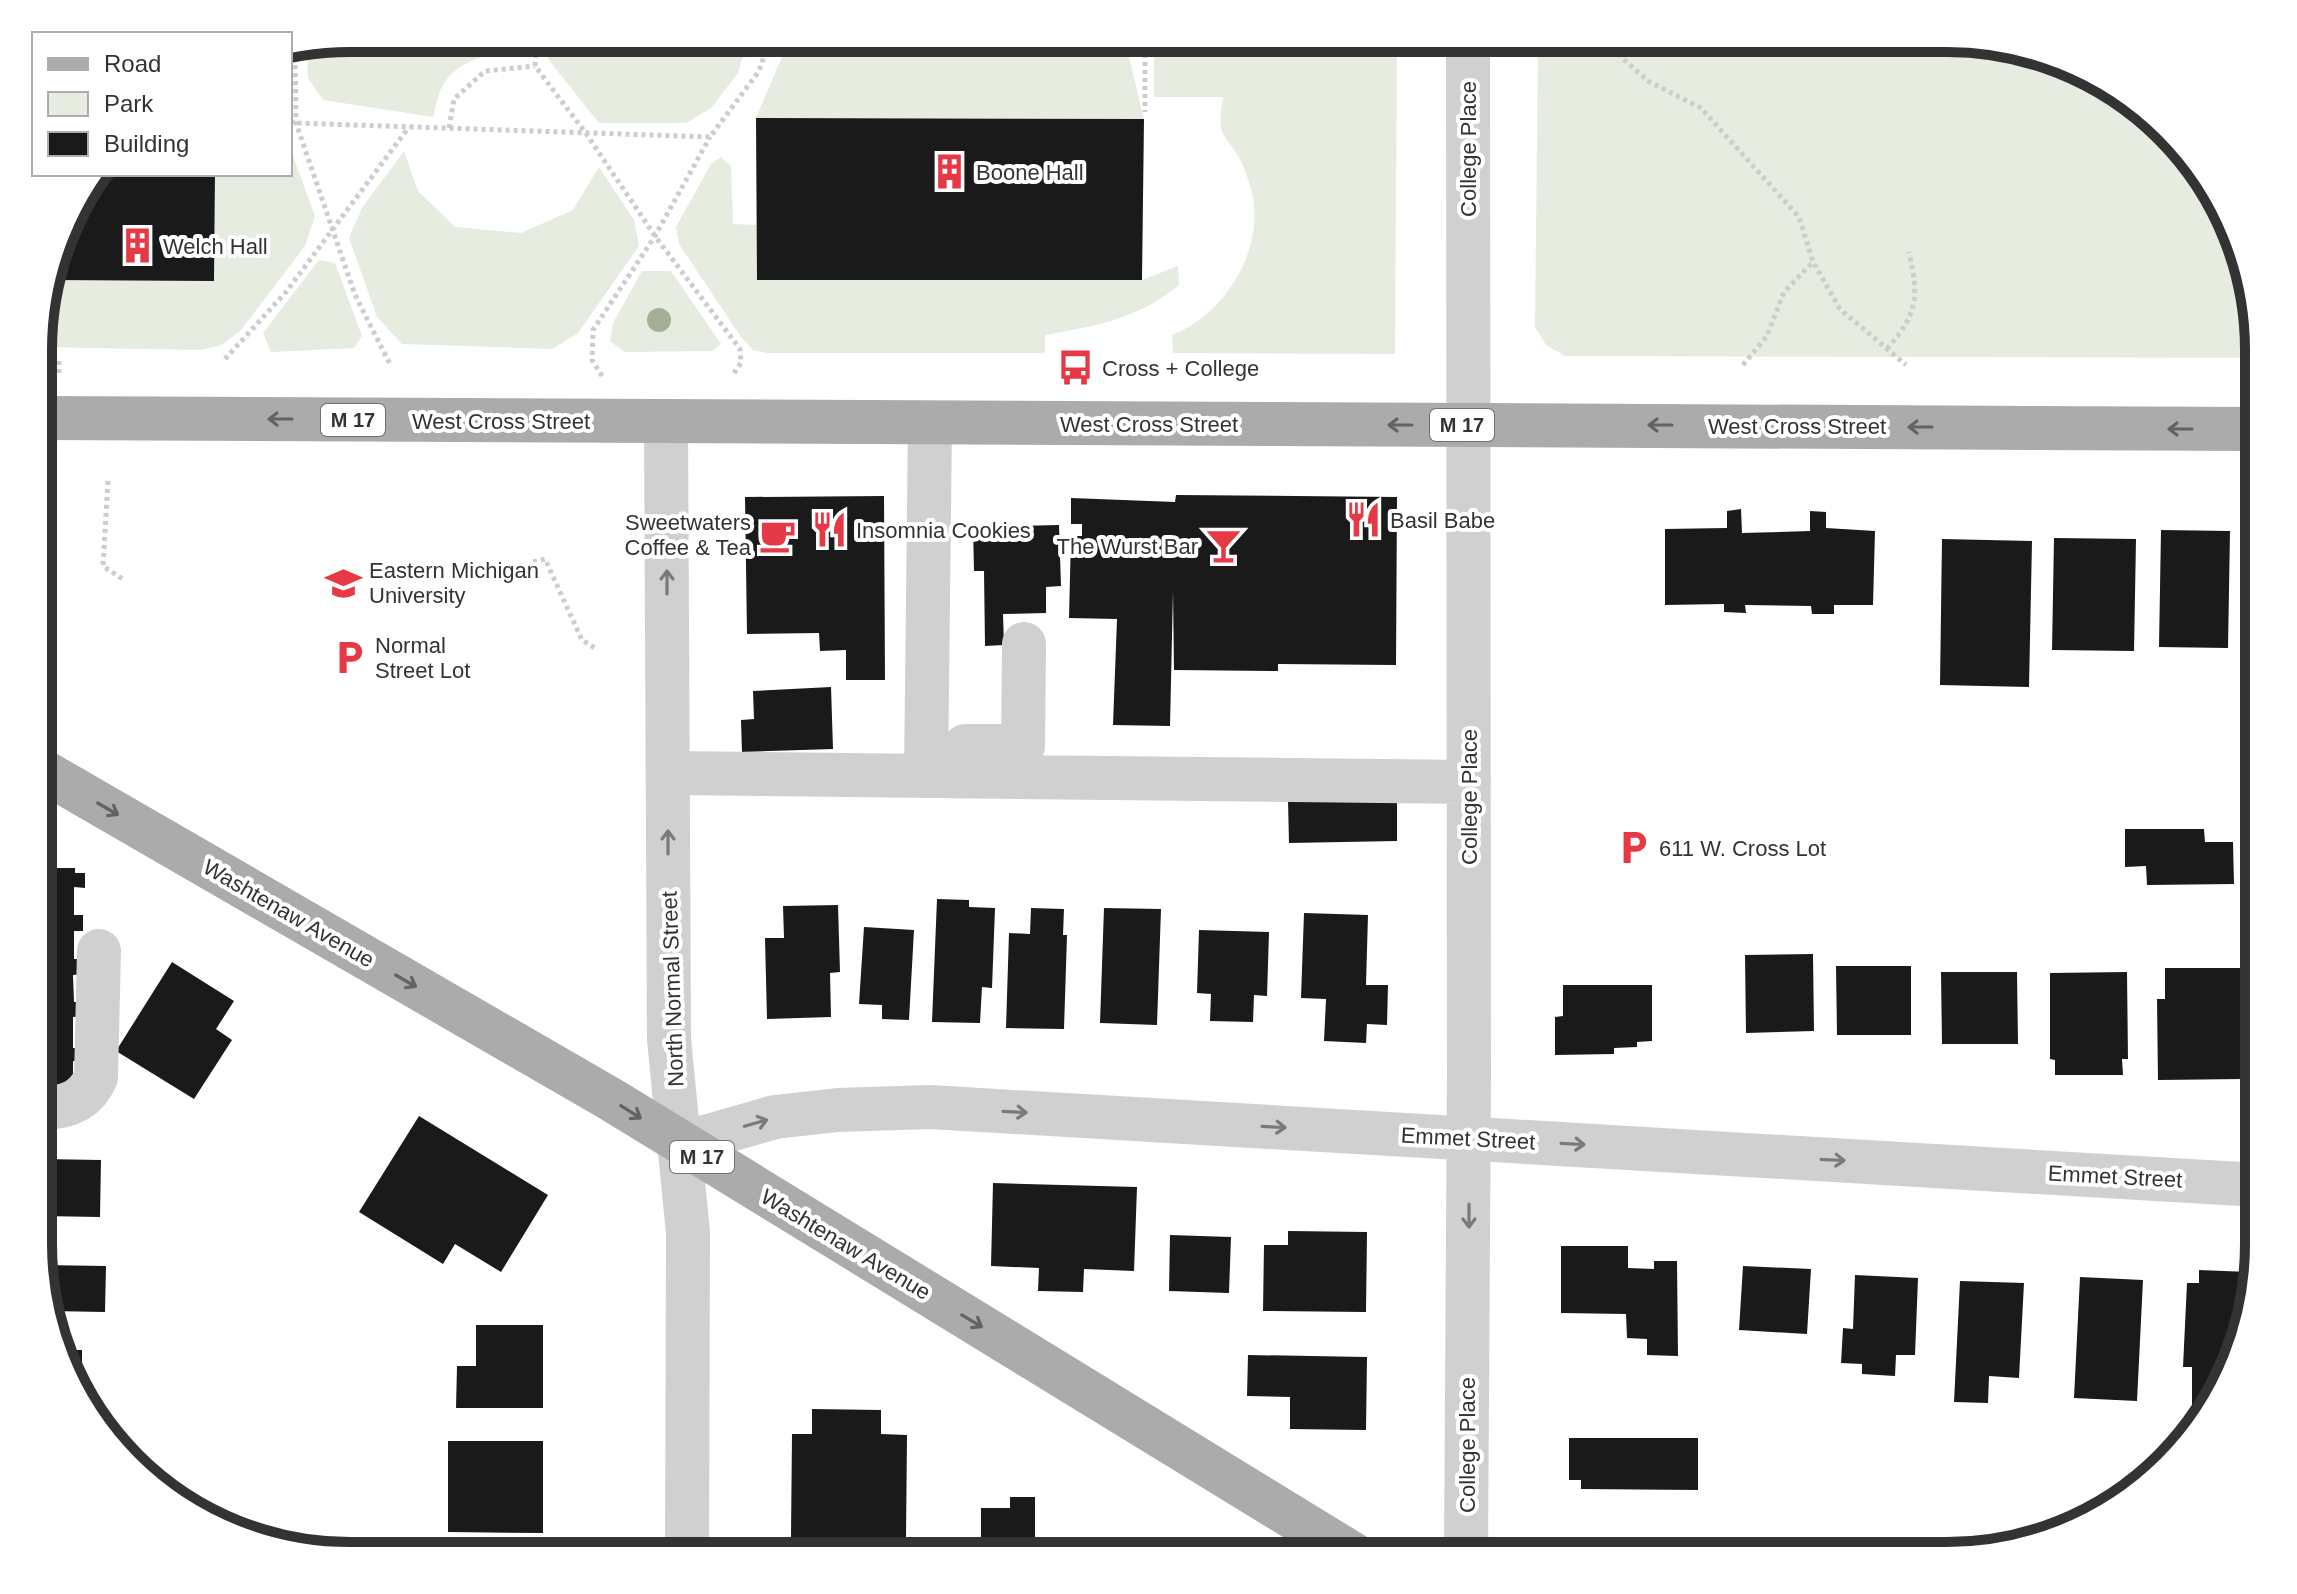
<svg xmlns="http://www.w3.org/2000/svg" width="2297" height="1594" viewBox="0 0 2297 1594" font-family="Helvetica,sans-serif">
	<rect width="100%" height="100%" fill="#fff"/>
	<path fill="#e6ecdf" d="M350,38H523L518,50C492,52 455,61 442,87C437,96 436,108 433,117L323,100L308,78L307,46Z
		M548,38H748L738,73L711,108L686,123H599L548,59Z
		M790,38H1122L1129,57L1144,119L756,118Z
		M1154,38H1397L1395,354L1173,353L1172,335C1226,314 1267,247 1251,189C1248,178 1243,164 1237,154C1232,146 1223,137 1221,128C1219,118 1222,106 1223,97H1154Z
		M1777,39H1967L2048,55L2137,102L2227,212L2258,330V358L1565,356L1546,345L1535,327L1538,48L1776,46Z
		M290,148L315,216L305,246L241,330L222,345L201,350L41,347V310L50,280H214L215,174H290Z
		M404,151L418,191L455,227L521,233L573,210L599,167L634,220L639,246L578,333L552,349L402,344L377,317L349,238L362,208Z
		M721,157L731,166L733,224L757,225L758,280H1142L1178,266L1179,285C1138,319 1095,326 1045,335V353H766L753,350L741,337L679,244L676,227L711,164Z
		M319,260L335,263L362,336L354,348L271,352L263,333Z
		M642,271H671L721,344L712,351L624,352L610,341L613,323Z"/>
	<path fill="#1a1a1a" d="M756,118L1144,119L1142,280H757Z
		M99,174H215L214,281L50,280L70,212Z
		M1176,495L1397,497L1396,665L1278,664V671L1174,670L1173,591L1170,726L1113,725L1117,619L1069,618L1071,536H1082V524H1071V498L1175,502Z
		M884,496L885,680H846V650L820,651L819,633L747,634L745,497Z
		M1741,509L1742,533L1810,531V511L1826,512V528L1875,531L1873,605H1834V614H1812L1811,606L1745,605L1746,613L1724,612V604L1665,605V529L1727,528V511Z
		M1059,525L1061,586L1046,587V613L1003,614L1004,645L985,646L984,571H974L973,527Z
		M2161,530L2230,531L2228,648L2159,647Z
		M2054,538L2136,539L2134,651L2052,650Z
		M1942,539L2032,541L2029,687L1940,685Z
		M831,687L833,749L742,752L741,720L754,719L753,691Z
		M1288,800H1397V841L1289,843Z
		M2125,829H2204L2205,842H2233L2234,884L2147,885L2146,866L2125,867Z
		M41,868H75V873H85V888L74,887V915H83V931H74V959H84V974L73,975L74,1002H84L83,1016L73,1017V1048H83V1062L73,1061V1089L41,1088Z
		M937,899L969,900V907L995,908L992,988L982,987L980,1023L932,1022Z
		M838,905L840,972L830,973L831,1017L767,1019L765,938H784L783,906Z
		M1031,908L1064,909L1063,935H1067L1064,1029L1006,1028L1009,933L1030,934Z
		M1104,908L1161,909L1157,1025L1100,1023Z
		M1304,913L1368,915L1366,985H1388L1387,1025L1367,1024L1366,1043L1324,1041L1326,999L1301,998Z
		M864,927L914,930L909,1020L882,1019V1005L859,1004Z
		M1199,930L1269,932L1267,996L1254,995L1253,1022L1210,1021L1211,994L1197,993Z
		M1813,954L1814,1031L1746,1033L1745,955Z
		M172,962L234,1001L216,1029L232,1040L194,1099L116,1051Z
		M1836,966H1911V1035H1837Z
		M2165,968H2243V1079L2158,1080L2157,999H2165Z
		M1941,972H2017L2018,1044H1942Z
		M2127,972L2128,1059H2122L2123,1075H2055V1060L2050,1059V973Z
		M1563,985H1652V1041L1637,1042V1047L1614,1048V1054L1555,1055V1017L1563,1016Z
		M419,1116L548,1195L501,1272L455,1244L443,1264L359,1212Z
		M41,1159L101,1160L100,1217L41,1216Z
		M993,1183L1137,1187L1134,1271L1084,1269L1083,1292L1038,1291L1039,1268L991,1266Z
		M1288,1231L1367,1232L1366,1312L1263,1311L1264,1245H1288Z
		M1170,1235L1231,1237L1229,1293L1169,1291Z
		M1561,1246H1628V1268L1654,1269V1261H1677L1678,1356L1647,1355V1339L1627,1338L1626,1314L1561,1313Z
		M41,1265L106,1266L105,1312L50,1311L41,1284Z
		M1743,1266L1811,1269L1807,1334L1739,1330Z
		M2199,1270L2249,1272V1284L2254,1285L2242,1345L2201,1422H2192V1367H2183L2187,1283H2199Z
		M1855,1275L1918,1278L1915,1355H1896L1895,1376L1862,1374V1364L1841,1363L1843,1328L1853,1329Z
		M2080,1277L2143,1280L2137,1401L2074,1398Z
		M1960,1281L2024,1283L2019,1378L1989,1376L1988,1403L1954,1402Z
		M476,1325H543V1408H456L457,1366H476Z
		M63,1350H82V1403L80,1400Z
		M1248,1355L1367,1357L1366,1430L1290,1429V1397L1247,1396Z
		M812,1409L881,1410V1434L907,1435L906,1538H880V1556H811V1537H791L792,1434H812Z
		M1569,1438H1698V1490L1581,1489V1480H1569Z
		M448,1441H543V1533L448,1532Z
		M1010,1497H1035V1543H1072V1556H981V1508H1010Z"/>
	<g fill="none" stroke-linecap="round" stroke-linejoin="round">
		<path stroke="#cdcdcd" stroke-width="5" stroke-dasharray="4 4" stroke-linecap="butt" d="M537,38L535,66L585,132L655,236L740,349L741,363L732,376
			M1136,38L1143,56
			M1145,38V112
			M1600,38L1648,81L1701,108L1799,217L1813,262L1840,309L1906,365
			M295,49L296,123L355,295L390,364
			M290,121L296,123L710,137L759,71L770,38
			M449,128L454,99L485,71L535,66
			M1887,349C1918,313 1919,298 1909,252
			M225,359L286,292L409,127
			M1743,365L1767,336L1784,292L1813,262
			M59,373V358
			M602,376L592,360L593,330L655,236L710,137
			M108,481L103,566L124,580
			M533,562L545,559L582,640L595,648"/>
		<path stroke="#d0d0d0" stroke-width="44" d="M666,422L669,1039L688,1233L687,1555
			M965,746H1023L1024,644
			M668,773L1469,782
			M926,776L930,423
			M41,1108C66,1108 86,1101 96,1077L99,951
			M681,1144L775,1117L838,1110L930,1107L2258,1185
			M1466,1556L1469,1076L1468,38"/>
		<path stroke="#ababab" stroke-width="44" d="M41,418L2258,429
			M41,770L612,1100L1356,1556"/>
	</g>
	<circle fill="#a2b095" cx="659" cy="320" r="12"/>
	<defs><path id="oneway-shaft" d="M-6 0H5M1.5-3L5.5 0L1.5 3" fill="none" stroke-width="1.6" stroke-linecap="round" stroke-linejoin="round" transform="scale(2)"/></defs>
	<g stroke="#636363">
		<use href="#oneway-shaft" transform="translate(280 419) rotate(-180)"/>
		<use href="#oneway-shaft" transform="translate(1400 425) rotate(-180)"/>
		<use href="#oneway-shaft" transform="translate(1660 425) rotate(-180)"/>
		<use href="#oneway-shaft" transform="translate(1920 427) rotate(-180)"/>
		<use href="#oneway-shaft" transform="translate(2180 429) rotate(-180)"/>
		<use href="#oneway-shaft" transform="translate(108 809) rotate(30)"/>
		<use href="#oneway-shaft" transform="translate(406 981) rotate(30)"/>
		<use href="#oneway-shaft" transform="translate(631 1112) rotate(32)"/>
		<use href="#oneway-shaft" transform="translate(972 1321) rotate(31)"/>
	</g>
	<g stroke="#7a7a7a">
		<use href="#oneway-shaft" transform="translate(667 582) rotate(-90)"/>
		<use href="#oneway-shaft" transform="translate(668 842) rotate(-90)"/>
		<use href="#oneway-shaft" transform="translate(1015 1112) rotate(3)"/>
		<use href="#oneway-shaft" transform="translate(756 1123) rotate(-16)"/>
		<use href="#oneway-shaft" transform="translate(1274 1127) rotate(3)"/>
		<use href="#oneway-shaft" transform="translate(1573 1144) rotate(3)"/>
		<use href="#oneway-shaft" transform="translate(1833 1160) rotate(3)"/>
		<use href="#oneway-shaft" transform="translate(1469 1216) rotate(90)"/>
	</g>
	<defs>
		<symbol id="building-bare" viewBox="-9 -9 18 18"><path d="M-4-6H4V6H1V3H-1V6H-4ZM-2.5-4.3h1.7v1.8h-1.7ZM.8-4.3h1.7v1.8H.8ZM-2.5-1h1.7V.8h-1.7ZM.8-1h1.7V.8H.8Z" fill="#e63946" stroke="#fff" stroke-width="2.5" paint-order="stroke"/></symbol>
		<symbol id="bus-bare" viewBox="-9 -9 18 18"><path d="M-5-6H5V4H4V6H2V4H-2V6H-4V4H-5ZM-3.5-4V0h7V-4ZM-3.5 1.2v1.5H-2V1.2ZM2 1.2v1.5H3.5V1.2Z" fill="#e63946" stroke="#fff" stroke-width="2.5" paint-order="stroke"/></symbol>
		<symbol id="restaurant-bare" viewBox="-9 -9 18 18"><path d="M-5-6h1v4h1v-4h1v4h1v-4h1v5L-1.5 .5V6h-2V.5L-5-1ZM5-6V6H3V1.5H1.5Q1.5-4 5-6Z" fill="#e63946" stroke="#fff" stroke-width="2.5" paint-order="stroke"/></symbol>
		<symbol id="cafe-bare" viewBox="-9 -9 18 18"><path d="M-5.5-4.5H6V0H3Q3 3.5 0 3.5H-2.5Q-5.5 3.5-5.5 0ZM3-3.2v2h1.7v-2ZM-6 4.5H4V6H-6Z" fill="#e63946" stroke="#fff" stroke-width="2.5" paint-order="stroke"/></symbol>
		<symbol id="bar-bare" viewBox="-9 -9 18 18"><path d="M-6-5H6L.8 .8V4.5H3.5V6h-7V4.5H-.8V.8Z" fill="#e63946" stroke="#fff" stroke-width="2.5" paint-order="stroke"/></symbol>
		<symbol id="university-bare" viewBox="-9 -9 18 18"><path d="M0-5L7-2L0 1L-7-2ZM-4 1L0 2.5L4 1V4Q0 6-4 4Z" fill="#e63946" stroke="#fff" stroke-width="2.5" paint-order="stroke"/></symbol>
		<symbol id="parking-bare" viewBox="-9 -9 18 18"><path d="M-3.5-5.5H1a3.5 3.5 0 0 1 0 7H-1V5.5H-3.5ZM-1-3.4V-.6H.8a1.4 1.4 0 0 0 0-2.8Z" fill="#e63946" stroke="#fff" stroke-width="2.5" paint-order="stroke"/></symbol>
	</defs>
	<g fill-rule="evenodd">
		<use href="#building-bare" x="924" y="146" width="51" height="51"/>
		<use href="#building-bare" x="112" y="220" width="51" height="51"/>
		<use href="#bus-bare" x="1050" y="342" width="51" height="51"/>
		<use href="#restaurant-bare" x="1338" y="494" width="51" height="51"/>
		<use href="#restaurant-bare" x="804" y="504" width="51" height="51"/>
		<use href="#cafe-bare" x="752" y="510" width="51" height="51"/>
		<use href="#bar-bare" x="1198" y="520" width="51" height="51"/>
		<use href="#university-bare" x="318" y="558" width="51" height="51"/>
		<use href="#parking-bare" x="324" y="632" width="51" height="51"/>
		<use href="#parking-bare" x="1608" y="822" width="51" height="51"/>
	</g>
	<g text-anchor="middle" stroke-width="8" stroke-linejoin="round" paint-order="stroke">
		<g fill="#fff" stroke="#707070" stroke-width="2">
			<rect x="321" y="404" width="64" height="32" rx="6"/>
			<rect x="1430" y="409" width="64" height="32" rx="6"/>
			<rect x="670" y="1141" width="64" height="32" rx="6"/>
		</g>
		<g font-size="20" font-weight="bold" fill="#333">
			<text x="353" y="427">M 17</text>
			<text x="1462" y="432">M 17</text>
			<text x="702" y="1164">M 17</text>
		</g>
		<g font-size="22" fill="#333" stroke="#fff">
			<text transform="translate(1468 149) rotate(-90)" y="8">College Place</text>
			<text x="501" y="429">West Cross Street</text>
			<text x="1149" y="432">West Cross Street</text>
			<text x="1797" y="434">West Cross Street</text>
			<text transform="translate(1469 797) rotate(-90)" y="8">College Place</text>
			<text transform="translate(289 913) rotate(30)" y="8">Washtenaw Avenue</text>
			<text transform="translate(672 989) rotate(-92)" y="8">North Normal Street</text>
			<text transform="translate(1468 1138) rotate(3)" y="8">Emmet Street</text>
			<text transform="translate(2115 1176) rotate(3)" y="8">Emmet Street</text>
			<text transform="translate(846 1244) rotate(31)" y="8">Washtenaw Avenue</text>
			<text transform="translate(1467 1445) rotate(-90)" y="8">College Place</text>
		</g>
		<g font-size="22" fill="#333" stroke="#fff" text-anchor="start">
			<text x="976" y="180">Boone Hall</text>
			<text x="163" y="254">Welch Hall</text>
			<text x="1102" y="376">Cross + College</text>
			<text x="1390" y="528">Basil Babe</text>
			<text x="751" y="530" text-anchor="end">Sweetwaters<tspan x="751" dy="25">Coffee &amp; Tea</tspan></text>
			<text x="856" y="538">Insomnia Cookies</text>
			<text x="1198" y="554" text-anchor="end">The Wurst Bar</text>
			<text x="369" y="578">Eastern Michigan<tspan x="369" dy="25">University</tspan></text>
			<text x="375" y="653">Normal<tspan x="375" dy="25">Street Lot</tspan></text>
			<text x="1659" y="856">611 W. Cross Lot</text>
		</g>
	</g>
	<path d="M0 0H2297V1594H0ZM350 52H1947A298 298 0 0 1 2245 350V1244A298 298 0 0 1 1947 1542H350A298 298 0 0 1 52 1244V350A298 298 0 0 1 350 52Z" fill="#fff" fill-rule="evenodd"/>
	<path fill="none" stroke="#333" stroke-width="10" d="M350 52H1947A298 298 0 0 1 2245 350V1244A298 298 0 0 1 1947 1542H350A298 298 0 0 1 52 1244V350A298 298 0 0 1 350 52Z"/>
	<rect x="32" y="32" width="260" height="144" fill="#ffffff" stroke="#adadad" stroke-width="2"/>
	<rect x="48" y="58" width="40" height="12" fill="#ababab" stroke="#adadad" stroke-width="2"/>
	<text x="104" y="72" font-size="24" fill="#333333">Road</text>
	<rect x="48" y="92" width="40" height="24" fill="#e6ecdf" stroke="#adadad" stroke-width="2"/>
	<text x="104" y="112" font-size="24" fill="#333333">Park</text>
	<rect x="48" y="132" width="40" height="24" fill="#1a1a1a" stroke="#adadad" stroke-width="2"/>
	<text x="104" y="152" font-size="24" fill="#333333">Building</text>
</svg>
